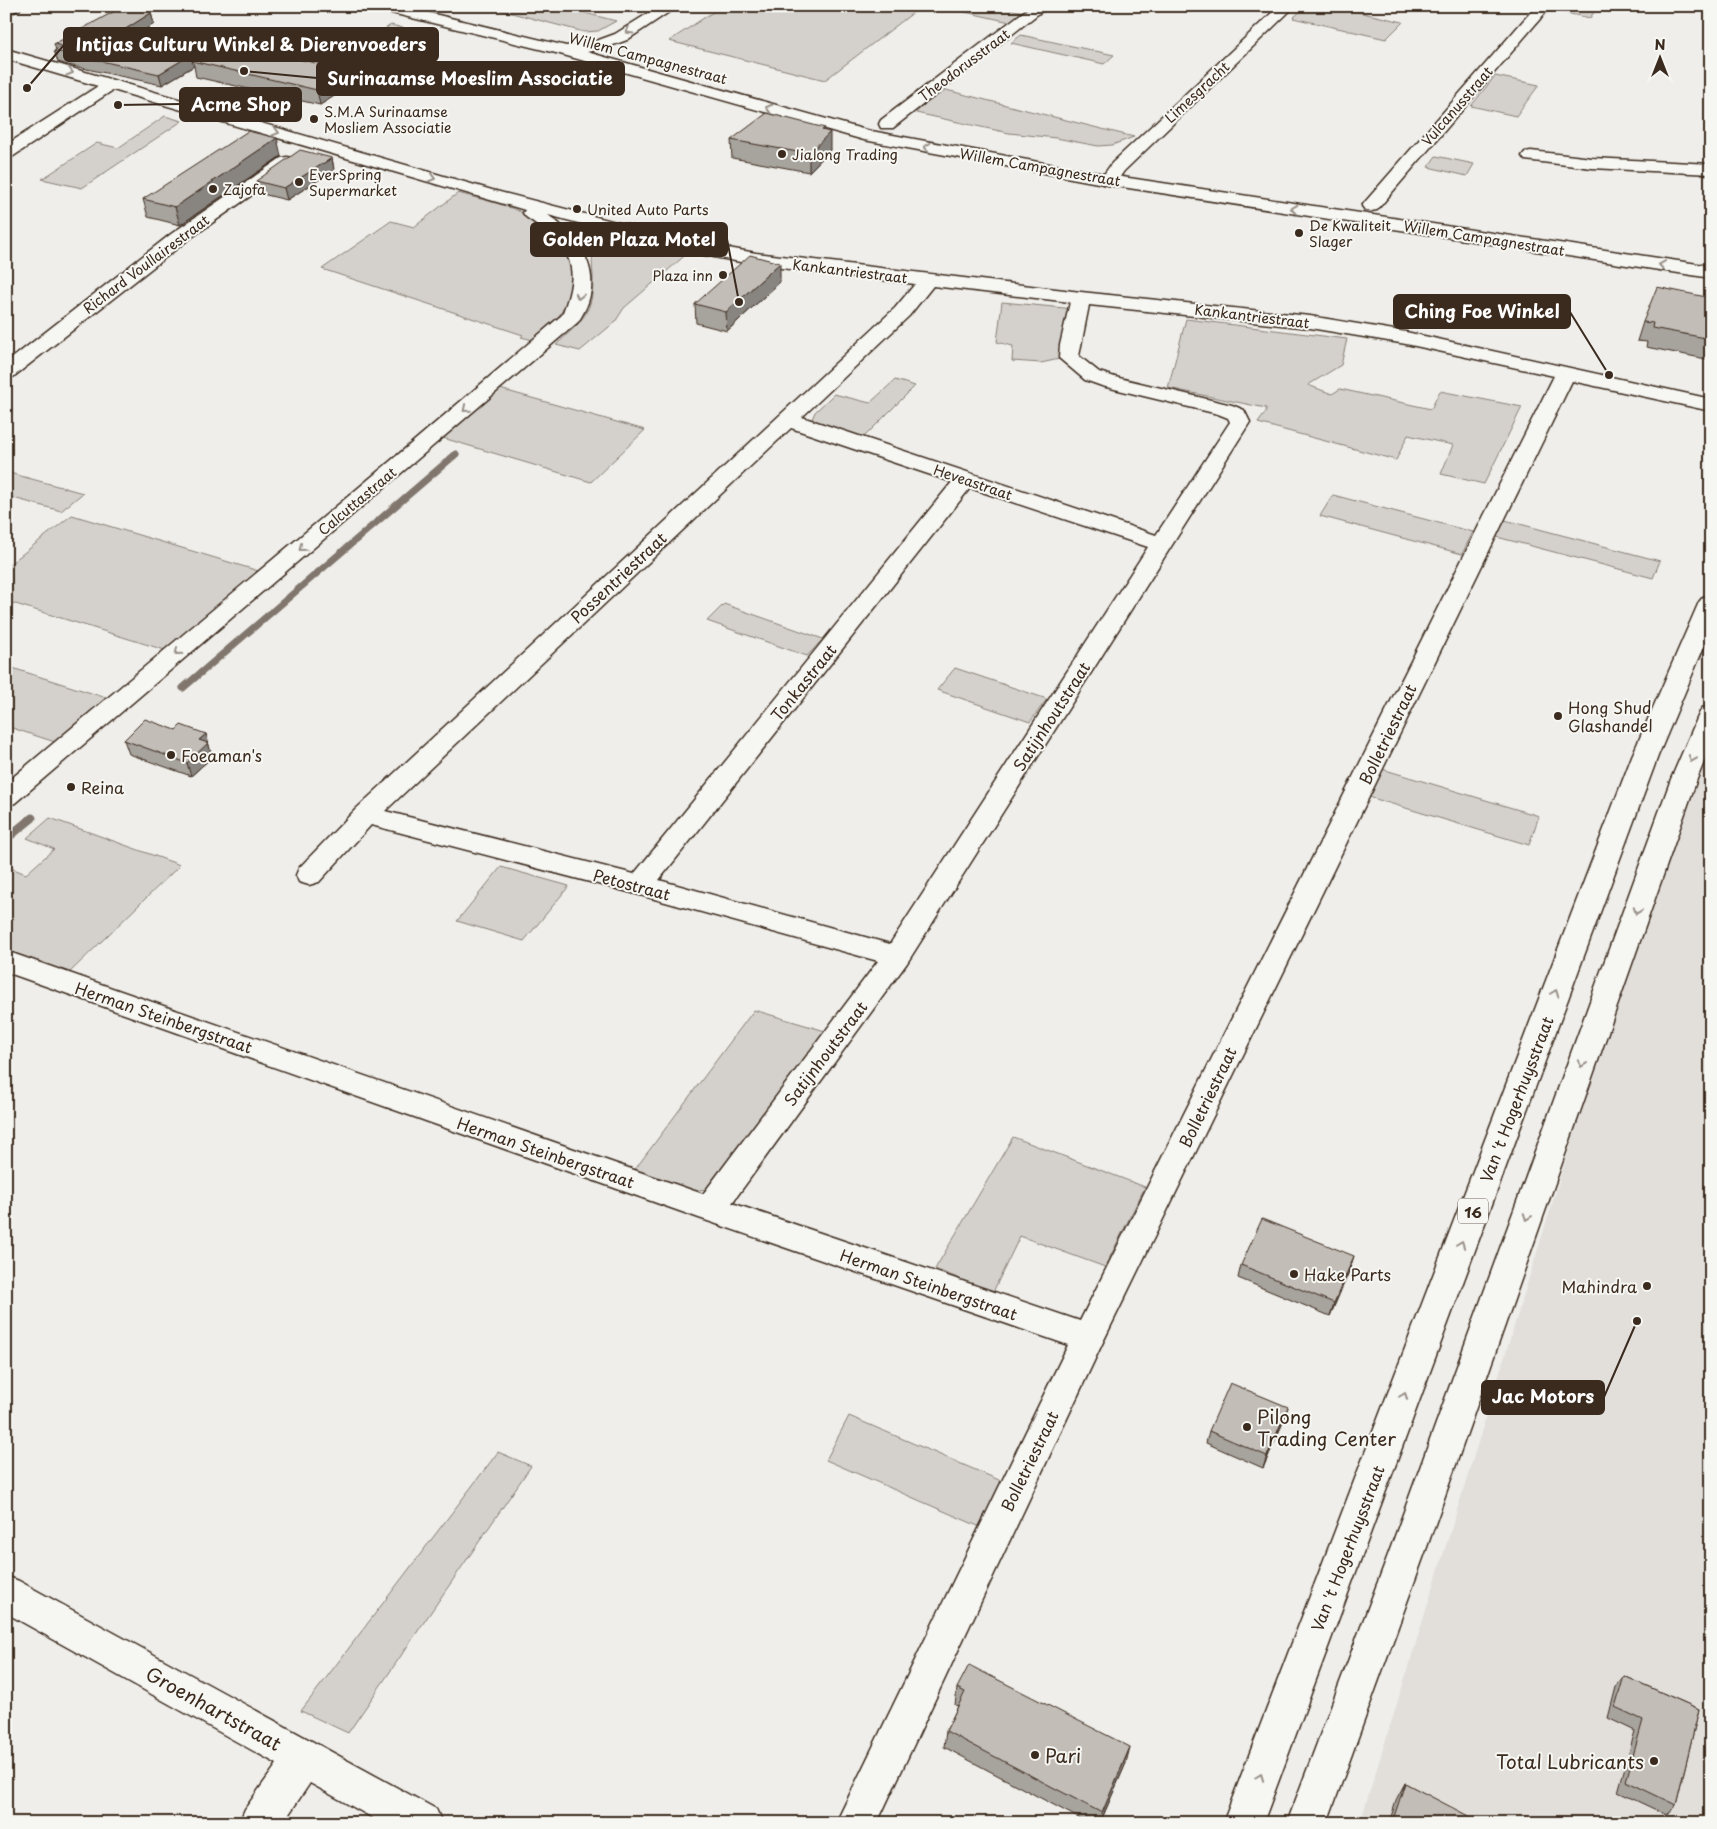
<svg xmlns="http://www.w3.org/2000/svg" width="1717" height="1829" font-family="'Playpen Sans',sans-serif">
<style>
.built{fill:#e2dfdb}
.green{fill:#d4d1cc;stroke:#887e75}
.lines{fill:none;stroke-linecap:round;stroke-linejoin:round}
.stream-far1{stroke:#81766d;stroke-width:7}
.stream{stroke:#81766d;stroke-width:9}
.minor-casing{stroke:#3b2a1e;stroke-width:3}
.major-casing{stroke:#3b2a1e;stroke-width:3}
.minor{fill:#f6f6f2;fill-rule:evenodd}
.major{fill:#f6f6f2;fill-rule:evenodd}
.wall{fill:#a7a39d;stroke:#3b2a1e}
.shaded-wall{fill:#888480;stroke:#3b2a1e}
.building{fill:#c2bdb7;stroke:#3b2a1e}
.oneway{stroke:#989088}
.poi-dot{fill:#3b2a1e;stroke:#f6f6f2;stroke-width:2}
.labels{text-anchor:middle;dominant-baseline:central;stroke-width:4;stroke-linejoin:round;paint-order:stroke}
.far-street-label{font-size:14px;fill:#3b2a1e;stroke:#f6f6f2}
.far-poi-label{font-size:14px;fill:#3b2a1e;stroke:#f6f6f2;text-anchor:start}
.shield{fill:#f6f6f2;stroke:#73675e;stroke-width:1}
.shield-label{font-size:15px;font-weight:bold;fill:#3b2a1e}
.street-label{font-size:16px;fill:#3b2a1e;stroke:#f6f6f2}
.poi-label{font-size:16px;fill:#3b2a1e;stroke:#f6f6f2;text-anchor:start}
.near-poi-label{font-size:19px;fill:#3b2a1e;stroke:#f6f6f2;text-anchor:start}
.near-street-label{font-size:19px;fill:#3b2a1e;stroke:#f6f6f2}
.leader{fill:none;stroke:#3b2a1e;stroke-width:2}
.callout-dot{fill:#3b2a1e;stroke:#f6f6f2;stroke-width:2}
.callout{fill:#3b2a1e;stroke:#3b2a1e;stroke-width:2}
.callout-label{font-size:18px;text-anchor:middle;font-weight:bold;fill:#fff}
</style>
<rect width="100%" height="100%" fill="#efeeea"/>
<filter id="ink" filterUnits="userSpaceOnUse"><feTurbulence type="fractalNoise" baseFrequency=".02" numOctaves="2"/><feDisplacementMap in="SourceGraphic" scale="10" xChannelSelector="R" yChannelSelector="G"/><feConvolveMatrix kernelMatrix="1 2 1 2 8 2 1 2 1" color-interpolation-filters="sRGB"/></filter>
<g filter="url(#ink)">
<path class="built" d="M 1711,740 L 1711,1823 L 1360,1823 L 1609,1020 Z"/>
<path class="green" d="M 485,6 L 558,6 L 616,21 L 598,31 L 584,32 Z
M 722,6 L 922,6 L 825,80 L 669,41 Z
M 938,6 L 996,6 L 1023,12 L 1010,22 Z
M 1306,6 L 1331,6 L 1403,22 L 1386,39 L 1293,18 Z
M 1560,6 L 1598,6 L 1590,18 L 1556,11 Z
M 391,25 L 431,35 L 384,66 L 405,71 L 378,89 L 332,79 L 322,69 Z
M 1021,35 L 1114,55 L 1104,64 L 1011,43 Z
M 1495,76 L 1539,85 L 1516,116 L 1471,106 Z
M 946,90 L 1134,137 L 1112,145 L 1098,146 L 1056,138 L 1009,133 L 916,113 L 921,107 Z
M 165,116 L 182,121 L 82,188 L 42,179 L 97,143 L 118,148 Z
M 1436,156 L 1474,164 L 1467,176 L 1428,167 Z
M 458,193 C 479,199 501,203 521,212 C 531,216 539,224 548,232 C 590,270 573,306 537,341 L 521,337 L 523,335 L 322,269 L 391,221 L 414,227 Z
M 613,235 L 637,238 L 689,252 L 624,308 L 615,322 L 580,351 L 556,345 C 582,320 594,314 593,275 C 592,262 591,252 597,240 Z
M 1002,302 L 1074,309 L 1064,358 L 1041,363 L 1012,361 L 1013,346 L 997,342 Z
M 1186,319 L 1347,339 L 1341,365 L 1308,385 L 1332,394 L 1340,389 L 1431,409 L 1440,391 L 1522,407 L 1484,484 L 1441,474 L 1453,445 L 1408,435 L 1396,460 L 1258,423 L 1266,412 L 1266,408 L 1168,388 Z
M 895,380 L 915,386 L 862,439 L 815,422 L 812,419 L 815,412 L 834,394 L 870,403 Z
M 500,389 L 645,430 L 591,482 L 443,438 Z
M 6,472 L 83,493 L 61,511 L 6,496 Z
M 1333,495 L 1473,532 L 1462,554 L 1320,516 Z
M 72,515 L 262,572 L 168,651 L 6,601 L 6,567 Z
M 1501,519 L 1660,561 L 1653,578 L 1493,536 Z
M 724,604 L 823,639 L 807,656 L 707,621 Z
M 6,666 L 107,698 L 55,742 L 6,726 Z
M 955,668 L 1047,699 L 1030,722 L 937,690 Z
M 1382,769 L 1539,816 L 1529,845 L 1369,797 Z
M 50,818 L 180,865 L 67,975 L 6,952 L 6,866 L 26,874 L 54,849 L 27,838 Z
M 501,867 L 569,886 L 524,941 L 457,921 Z
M 754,1010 L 832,1033 L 715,1188 L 691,1191 L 633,1172 Z
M 1013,1137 L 1145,1187 L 1105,1267 L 1020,1236 L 993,1292 L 935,1269 Z
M 849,1416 L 1006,1483 L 985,1529 L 826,1460 Z
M 498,1452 L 531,1466 L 348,1733 L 301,1711 Z"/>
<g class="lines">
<path class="stream-far1" d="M 183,688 L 456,454"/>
<path class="stream" d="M 6,839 L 32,818"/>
<defs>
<path id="minor" d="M 6,6 L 22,6 L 20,9 L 6,15 Z
M 1031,6 L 1048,6 L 893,128 L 881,128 L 879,124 L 881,120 Z
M 1279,6 L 1295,6 L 1124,171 L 1115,184 L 1109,185 L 1103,184 L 1100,180 L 1112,163 Z
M 1536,6 L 1551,6 L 1377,210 L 1371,211 L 1365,210 L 1362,206 L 1365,202 Z
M 6,49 L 492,190 L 689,241 L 756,253 L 1081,292 L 1310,316 L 1406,332 L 1711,399 L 1711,411 L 1572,381 L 1102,1344 L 877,1823 L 836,1823 L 1068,1345 L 699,1218 L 6,972 L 6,951 L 703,1194 L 878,961 L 640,895 L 371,825 L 319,882 L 309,885 L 299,882 L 296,875 L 299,868 L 356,809 L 895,308 L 915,284 L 756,265 L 688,252 L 548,215 C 585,241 607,280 578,322 L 15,803 L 6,806 L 6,783 L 400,453 L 562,315 C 583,263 569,246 526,217 L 523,213 L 525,210 L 113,90 L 12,157 L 6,158 L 6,145 L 98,86 L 6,59 ZM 933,286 L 1070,302 L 1060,345 L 1059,358 L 1085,380 L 1102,386 L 1218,414 L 1228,418 L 1230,422 L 1156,535 L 802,417 L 909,316 ZM 1089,305 L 1310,328 L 1406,344 L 1554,376 L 1080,1321 L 732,1203 L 907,963 L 1250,422 L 1244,410 L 1232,405 L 1115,377 L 1099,372 L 1079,356 ZM 791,428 L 952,482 L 634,874 L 385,811 ZM 970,488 L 1148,547 L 890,944 L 659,880 Z
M 1531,151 L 1592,158 L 1711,164 L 1711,174 L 1592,168 L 1525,160 L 1522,156 L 1525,152 Z
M 287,157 L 293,158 L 296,162 L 293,166 L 185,242 L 13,377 L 6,379 L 6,363 L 171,234 L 281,158 Z
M 6,1576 L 19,1581 L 436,1809 L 442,1823 L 382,1823 L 310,1783 L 283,1823 L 239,1823 L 245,1809 L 277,1764 L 6,1613 Z"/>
<path id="major" d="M 373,6 L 401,6 L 566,46 L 596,41 L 615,34 L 660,6 L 678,6 L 627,40 L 605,48 L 587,52 L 866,130 L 1109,175 L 1711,266 L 1711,278 L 1109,185 L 864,140 L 560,54 L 375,9 Z
M 1711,595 L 1711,630 L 1658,756 L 1263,1823 L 1223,1823 L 1632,756 L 1699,602 L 1703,597 Z
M 1711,706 L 1711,745 L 1697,779 L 1427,1547 L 1327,1823 L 1287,1823 L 1391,1547 L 1671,779 L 1699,714 L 1702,708 Z"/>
</defs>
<use href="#minor" class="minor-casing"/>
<use href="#major" class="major-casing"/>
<use href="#minor" class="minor"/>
<use href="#major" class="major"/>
</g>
<path class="wall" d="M 151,13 L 154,24 L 140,33 L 206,54 L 260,44 L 289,50 L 290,58 L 350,86 L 320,105 L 196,77 L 194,66 L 162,85 L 68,65 L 58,62 L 54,51 L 56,50 L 54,44 Z
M 825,131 L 830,150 L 809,172 L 732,158 L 731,140 Z
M 281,156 L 180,225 L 148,217 L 143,199 Z
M 332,158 L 334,170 L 287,200 L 258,193 L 256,181 Z
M 780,282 L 727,331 L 696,323 L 695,304 Z
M 1711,298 L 1711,360 L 1646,347 L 1647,342 L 1637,341 L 1643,322 Z
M 176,730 L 206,734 L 212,757 L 191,776 L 129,754 L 124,740 Z
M 1241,1265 L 1350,1269 L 1330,1316 L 1238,1278 Z
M 1284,1420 L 1263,1468 L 1206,1443 L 1209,1431 Z
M 1624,1676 L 1699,1709 L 1676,1805 L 1667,1815 L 1618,1792 L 1635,1731 L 1608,1718 L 1616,1687 Z
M 957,1688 L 1126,1763 L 1100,1823 L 1088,1823 L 944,1747 L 946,1731 L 958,1706 L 955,1705 Z
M 1405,1783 L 1478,1823 L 1389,1823 L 1397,1798 Z"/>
<path class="shaded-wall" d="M 151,13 L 154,24 L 127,41 L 124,30 Z
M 204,47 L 207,58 L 192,61 L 194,66 L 162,85 L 159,74 Z
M 289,50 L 292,66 L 280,55 Z
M 347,70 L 350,86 L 320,105 L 317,90 Z
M 825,128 L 825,137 L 830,132 L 830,150 L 809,172 L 809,154 L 822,130 Z
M 277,138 L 281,156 L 180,225 L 175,207 Z
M 332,158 L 334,170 L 287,200 L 284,188 Z
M 780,263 L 780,282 L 727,331 L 726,312 Z
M 206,734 L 212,757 L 191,776 L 187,763 L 199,740 Z
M 1354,1256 L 1350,1269 L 1330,1316 L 1334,1303 Z
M 1288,1407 L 1284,1420 L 1263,1468 L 1267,1456 Z
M 1130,1747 L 1126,1763 L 1100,1823 L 1099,1823 L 1102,1813 Z"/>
<path class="building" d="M 124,6 L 147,6 L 151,13 L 124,30 L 204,47 L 159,74 L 65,53 L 54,51 L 62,46 L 54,44 Z
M 258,36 L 259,44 L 289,50 L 280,55 L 347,70 L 317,90 L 192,61 L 231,39 L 238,40 Z
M 767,113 L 825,128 L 822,130 L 830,132 L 809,154 L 731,140 Z
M 248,131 L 277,138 L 175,207 L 143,199 Z
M 300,150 L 332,158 L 284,188 L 256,181 Z
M 750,255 L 780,263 L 726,312 L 695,304 Z
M 1657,287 L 1711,298 L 1711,339 L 1652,328 L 1653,323 L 1643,322 Z
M 145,719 L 176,730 L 181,725 L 206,734 L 199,740 L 208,743 L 187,763 L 124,740 Z
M 1262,1219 L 1354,1256 L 1334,1303 L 1241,1265 Z
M 1230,1383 L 1288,1407 L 1267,1456 L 1209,1431 Z
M 969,1665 L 1130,1747 L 1102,1813 L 946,1731 L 965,1692 L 957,1688 Z
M 1624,1676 L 1699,1709 L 1676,1805 L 1626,1781 L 1643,1720 L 1615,1707 Z
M 1405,1783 L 1478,1821 L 1478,1823 L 1392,1823 Z"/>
<defs><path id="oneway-chevron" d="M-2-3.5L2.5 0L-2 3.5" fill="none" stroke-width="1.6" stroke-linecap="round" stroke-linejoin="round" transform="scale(1.25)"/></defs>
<g class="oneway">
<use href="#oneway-chevron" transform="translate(629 31) rotate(149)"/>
<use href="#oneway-chevron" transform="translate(70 72) rotate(16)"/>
<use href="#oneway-chevron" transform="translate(769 108) rotate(-164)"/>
<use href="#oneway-chevron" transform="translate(276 132) rotate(16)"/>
<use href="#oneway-chevron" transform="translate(927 147) rotate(-170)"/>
<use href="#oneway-chevron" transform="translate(432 178) rotate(17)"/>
<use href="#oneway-chevron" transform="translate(1294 209) rotate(-171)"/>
<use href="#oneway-chevron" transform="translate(1662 265) rotate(-172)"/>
<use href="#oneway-chevron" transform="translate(579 296) rotate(104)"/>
<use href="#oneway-chevron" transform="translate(466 409) rotate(140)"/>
<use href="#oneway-chevron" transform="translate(302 548) rotate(140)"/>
<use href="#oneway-chevron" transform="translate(178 652) rotate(140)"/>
<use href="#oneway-chevron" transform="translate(1692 759) rotate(112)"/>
<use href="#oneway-chevron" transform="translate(1637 911) rotate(110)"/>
<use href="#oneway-chevron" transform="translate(1555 993) rotate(-69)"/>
<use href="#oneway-chevron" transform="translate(1582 1064) rotate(110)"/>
<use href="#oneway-chevron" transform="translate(1527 1217) rotate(110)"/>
<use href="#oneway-chevron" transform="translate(1461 1244) rotate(-69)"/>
<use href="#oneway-chevron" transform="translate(1404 1396) rotate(-69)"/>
<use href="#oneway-chevron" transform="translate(1260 1777) rotate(-69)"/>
</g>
</g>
<g class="poi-dot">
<circle cx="314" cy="119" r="5"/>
<circle cx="782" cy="154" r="5"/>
<circle cx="299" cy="182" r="5"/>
<circle cx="213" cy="189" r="5"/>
<circle cx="577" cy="209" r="5"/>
<circle cx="1299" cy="233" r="5"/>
<circle cx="723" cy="275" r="5"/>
<circle cx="1558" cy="716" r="5"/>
<circle cx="171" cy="755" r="5"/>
<circle cx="71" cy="787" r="5"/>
<circle cx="1294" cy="1274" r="5"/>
<circle cx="1647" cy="1286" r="5"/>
<circle cx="1247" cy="1427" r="5"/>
<circle cx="1035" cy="1755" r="5"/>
<circle cx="1654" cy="1761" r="5"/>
</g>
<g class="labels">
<g class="far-street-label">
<text transform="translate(648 58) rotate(15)">Willem Campagnestraat</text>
<text transform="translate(964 65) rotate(-37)">Theodorusstraat</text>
<text transform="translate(1197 92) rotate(-43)">Limesgracht</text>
<text transform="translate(1457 106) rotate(-49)">Vulcanusstraat</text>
<text transform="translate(1040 167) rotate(10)">Willem Campagnestraat</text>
<text transform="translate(1484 238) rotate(9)">Willem Campagnestraat</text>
<text transform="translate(146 264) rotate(-37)">Richard Voullairestraat</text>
<text transform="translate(850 271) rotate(7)">Kankantriestraat</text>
<text transform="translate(1252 316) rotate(7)">Kankantriestraat</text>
<text transform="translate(973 482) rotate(19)">Heveastraat</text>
<text transform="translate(357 501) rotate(-40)">Calcuttastraat</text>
</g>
<g class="far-poi-label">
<text x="324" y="111">S.M.A Surinaamse<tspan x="324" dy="16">Mosliem Associatie</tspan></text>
<text x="792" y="154">Jialong Trading</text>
<text x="309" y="174">EverSpring<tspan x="309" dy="16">Supermarket</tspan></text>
<text x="223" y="189">Zajofa</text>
<text x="587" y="209">United Auto Parts</text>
<text x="1309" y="225">De Kwaliteit<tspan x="1309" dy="16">Slager</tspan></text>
<text x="713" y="275" text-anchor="end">Plaza inn</text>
</g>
<rect class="shield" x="1458" y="1198.5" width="30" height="25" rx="4"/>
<g class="shield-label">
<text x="1473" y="1211">16</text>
</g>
<g class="street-label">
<text transform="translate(618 577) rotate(-43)">Possentriestraat</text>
<text transform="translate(803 682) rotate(-51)">Tonkastraat</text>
<text transform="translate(1051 716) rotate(-57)">Satijnhoutstraat</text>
<text transform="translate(1387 734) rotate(-64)">Bolletriestraat</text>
<text transform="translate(632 884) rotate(15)">Petostraat</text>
<text transform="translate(164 1017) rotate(19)">Herman Steinbergstraat</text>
<text transform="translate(825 1053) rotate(-53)">Satijnhoutstraat</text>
<text transform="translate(1207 1097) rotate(-64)">Bolletriestraat</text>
<text transform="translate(1516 1099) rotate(-69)">Van 't Hogerhuysstraat</text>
<text transform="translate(546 1152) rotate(19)">Herman Steinbergstraat</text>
<text transform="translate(929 1284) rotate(19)">Herman Steinbergstraat</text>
<text transform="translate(1029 1461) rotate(-64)">Bolletriestraat</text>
<text transform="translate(1347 1548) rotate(-69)">Van 't Hogerhuysstraat</text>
</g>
<g class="poi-label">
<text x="1568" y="707">Hong Shud<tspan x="1568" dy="18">Glashandel</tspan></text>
<text x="181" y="755">Foeaman's</text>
<text x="81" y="787">Reina</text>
<text x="1304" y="1274">Hake Parts</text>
<text x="1637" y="1286" text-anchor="end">Mahindra</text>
</g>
<g class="near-poi-label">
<text x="1257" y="1416">Pilong<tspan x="1257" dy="22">Trading Center</tspan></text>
<text x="1045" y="1755">Pari</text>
<text x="1644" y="1761" text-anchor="end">Total Lubricants</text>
</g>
<g class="near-street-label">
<text transform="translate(214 1708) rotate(29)">Groenhartstraat</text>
</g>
</g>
<path class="leader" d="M27 88L64 45M244 71L317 78M118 105L180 104M739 302L727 239M1609 375L1570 312M1637 1321L1604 1397"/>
<g class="callout-dot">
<circle cx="27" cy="88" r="5"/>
<circle cx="244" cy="71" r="5"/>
<circle cx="118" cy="105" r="5"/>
<circle cx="739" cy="302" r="5"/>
<circle cx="1609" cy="375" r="5"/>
<circle cx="1637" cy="1321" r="5"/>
</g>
<g class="callout">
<rect x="64" y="28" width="374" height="33" rx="5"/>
<rect x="317" y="62" width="307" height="33" rx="5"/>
<rect x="180" y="88" width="121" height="33" rx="5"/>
<rect x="531" y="223" width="196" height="33" rx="5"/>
<rect x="1394" y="295" width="176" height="33" rx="5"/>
<rect x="1482" y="1381" width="122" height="33" rx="5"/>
</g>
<g class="callout-label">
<text x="251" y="51">Intijas Culturu Winkel &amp; Dierenvoeders</text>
<text x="470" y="85">Surinaamse Moeslim Associatie</text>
<text x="241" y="111">Acme Shop</text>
<text x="629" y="246">Golden Plaza Motel</text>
<text x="1482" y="318">Ching Foe Winkel</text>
<text x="1543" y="1403">Jac Motors</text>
</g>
<rect width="1717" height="1829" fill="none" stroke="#f6f6f2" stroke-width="25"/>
<rect x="12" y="12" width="1692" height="1804" fill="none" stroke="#3b2a1e" stroke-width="2" filter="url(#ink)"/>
<g transform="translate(1660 58)" stroke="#f6f6f2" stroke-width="4" paint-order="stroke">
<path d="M0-4L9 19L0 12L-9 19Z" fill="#3b2a1e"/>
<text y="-8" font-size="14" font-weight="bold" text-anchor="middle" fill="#3b2a1e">N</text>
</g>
</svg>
